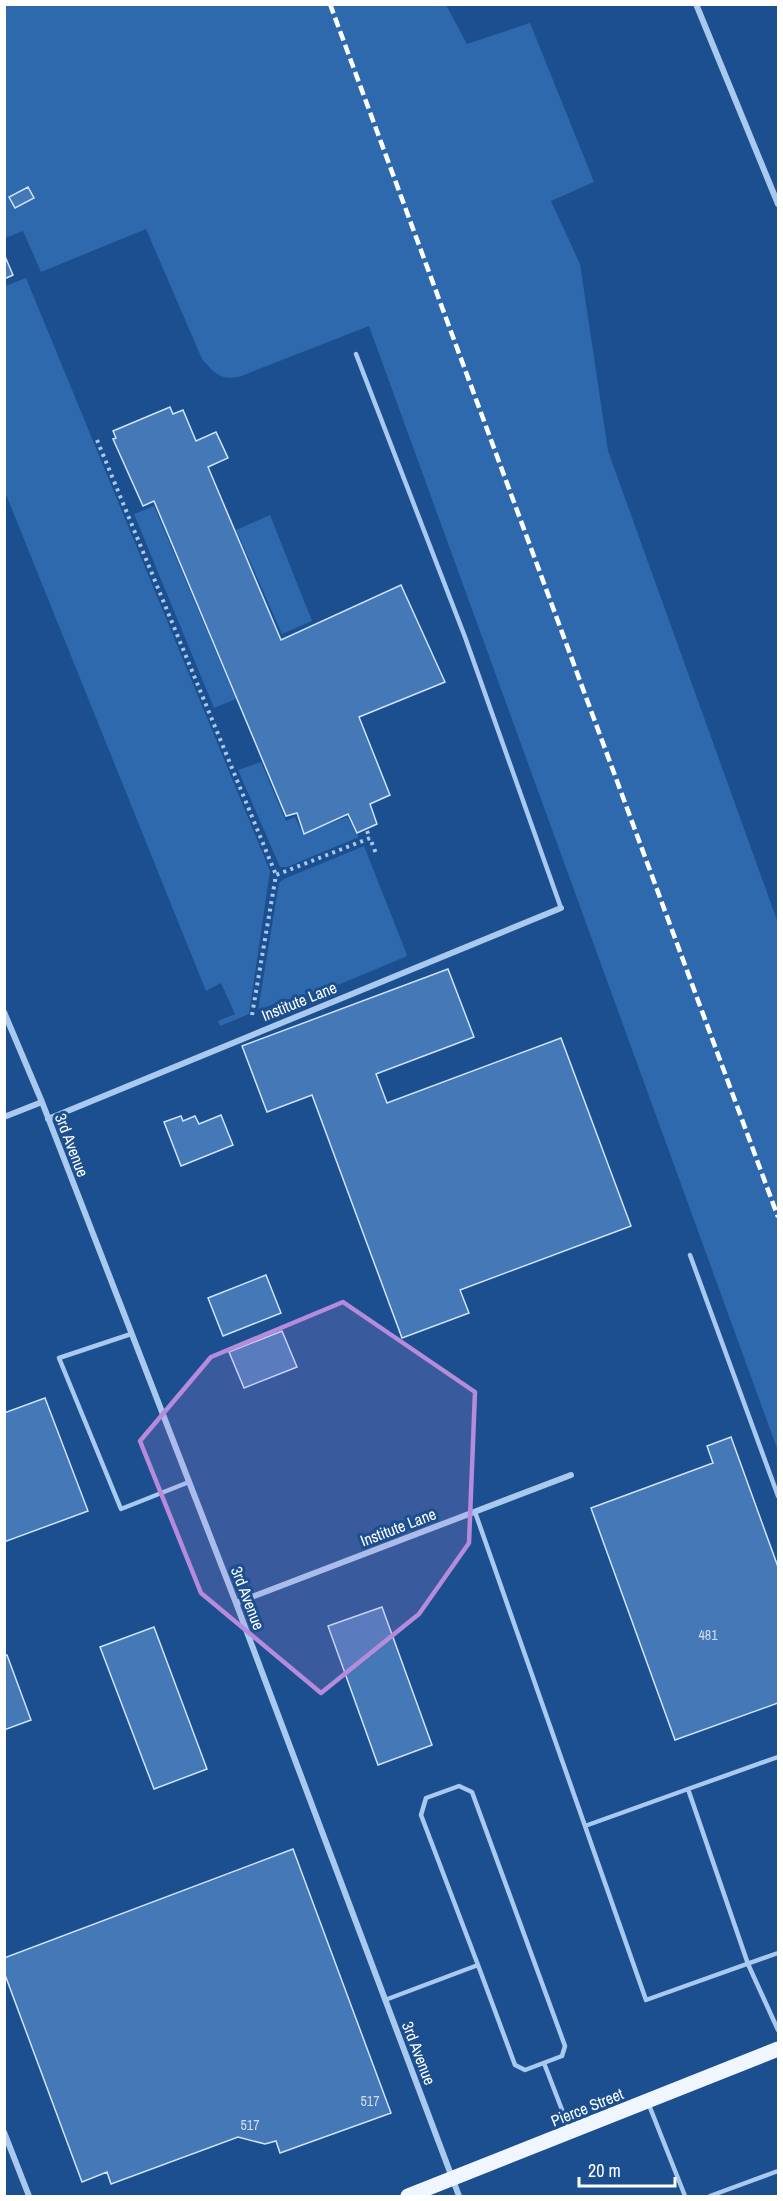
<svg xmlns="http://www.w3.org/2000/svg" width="783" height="2201" font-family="'Archivo Narrow',sans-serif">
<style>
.green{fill:#2e69ad}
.building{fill:#4478b7;stroke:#cfe3fa;stroke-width:1.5}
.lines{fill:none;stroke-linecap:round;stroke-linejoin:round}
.path{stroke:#a9c9ee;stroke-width:4;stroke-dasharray:3 4.5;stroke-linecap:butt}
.service{stroke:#a9c9ee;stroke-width:4.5}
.minor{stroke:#a9c9ee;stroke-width:6}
.primary{stroke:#f0f6ff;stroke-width:15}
.rail{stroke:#fff;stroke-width:4.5;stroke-dasharray:10 4.5;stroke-linecap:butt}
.marked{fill:#b68bdc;fill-opacity:0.2;stroke:#b68bdc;stroke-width:4.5;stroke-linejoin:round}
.labels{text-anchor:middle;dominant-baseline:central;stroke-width:6;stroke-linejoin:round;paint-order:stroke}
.number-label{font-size:14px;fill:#d0dded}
.street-label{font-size:16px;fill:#fff;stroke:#1b4f8f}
</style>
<rect width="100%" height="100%" fill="#1b4f8f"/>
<path class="green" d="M 5,5 L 446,5 L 467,44 L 530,23 L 594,182 L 551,201 L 580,264 L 608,451 L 778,923 L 778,1451 L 369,326 L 239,377 C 220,380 215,374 202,359 L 146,229 L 41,272 L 23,231 L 5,238 Z
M 26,278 L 270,871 L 249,1014 L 220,1026 L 218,1021 L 235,1014 L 221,983 L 206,991 L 5,492 L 5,286 Z
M 154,506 L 236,699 L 214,708 L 134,514 Z
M 270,515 L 312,621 L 282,634 L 236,530 Z
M 261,762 L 286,821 L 295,817 L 303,834 L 347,817 L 359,837 L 287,867 L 280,867 L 238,770 Z
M 364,846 L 407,955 L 405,957 L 285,1007 L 282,1001 L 258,1010 L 279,883 L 284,879 Z"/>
<path class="building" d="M 28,187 L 34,198 L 15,208 L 9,197 Z
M 4,254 L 13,275 L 4,279 Z
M 170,407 L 173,414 L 183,410 L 196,441 L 216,432 L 228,458 L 208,467 L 281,640 L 401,585 L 445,682 L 359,717 L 390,795 L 370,804 L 377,824 L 357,833 L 348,814 L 304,834 L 297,813 L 286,816 L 154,501 L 143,506 L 113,439 L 116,438 L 113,431 Z
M 448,969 L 474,1037 L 376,1074 L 387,1103 L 561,1038 L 631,1226 L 460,1290 L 469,1313 L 402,1338 L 312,1095 L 267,1112 L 242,1046 Z
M 221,1115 L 233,1145 L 181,1166 L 164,1122 L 181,1116 L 183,1121 L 195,1116 L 199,1124 Z
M 266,1275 L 281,1313 L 223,1336 L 208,1298 Z
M 282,1331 L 297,1367 L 244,1388 L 229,1352 Z
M 45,1398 L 88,1511 L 4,1542 L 4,1413 Z
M 731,1437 L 778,1567 L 778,1703 L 675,1740 L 591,1508 L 713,1463 L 707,1446 Z
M 382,1607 L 432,1745 L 378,1765 L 328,1626 Z
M 154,1627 L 207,1769 L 154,1789 L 100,1647 Z
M 7,1655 L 31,1720 L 4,1730 L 4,1656 Z
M 293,1849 L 391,2113 L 280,2153 L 276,2141 L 265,2144 L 238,2137 L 111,2184 L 107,2172 L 82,2182 L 4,1972 L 4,1958 Z"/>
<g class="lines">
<path class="path" d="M 97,440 L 276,875
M 367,831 L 370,838
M 252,1015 L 276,875 L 370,838 L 377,856"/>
<path class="service" d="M 356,354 L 465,637 L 561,908
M 690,1255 L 778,1496
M 131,1334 L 59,1358 L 121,1509 L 189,1482
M 475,1512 L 585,1826 L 688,1789 L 748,1964 L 778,2030
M 688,1789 L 778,1757
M 585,1826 L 646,2000 L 778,1953
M 385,2000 L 478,1965 L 515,2065 L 525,2070 L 562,2056 L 565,2046 L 472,1792 L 459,1786 L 426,1798 L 421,1815 L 478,1965
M 544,2063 L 569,2128
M 649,2105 L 685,2196
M 710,2196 L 778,2171"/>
<path class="minor" d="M 696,4 L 778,204
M 4,1012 L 42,1102 L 236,1603 L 459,2196
M 4,1117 L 42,1102
M 48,1119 L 561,908
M 236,1603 L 571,1475
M 4,2132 L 29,2196"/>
<path class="primary" d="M 408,2196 L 778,2049"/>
<path class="rail" d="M 330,4 L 778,1217"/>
</g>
<path class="marked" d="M 343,1302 L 475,1392 L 469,1543 L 419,1614 L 321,1693 L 201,1593 L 140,1441 L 211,1357 Z"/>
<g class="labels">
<g class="number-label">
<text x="708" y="1635">481</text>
<text x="370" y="2101">517</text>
<text x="250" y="2125">517</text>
</g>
<g class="street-label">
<text transform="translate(299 1001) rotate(-22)">Institute Lane</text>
<text transform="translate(72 1145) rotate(69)">3rd Avenue</text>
<text transform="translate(398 1527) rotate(-21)">Institute Lane</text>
<text transform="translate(248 1598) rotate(69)">3rd Avenue</text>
<text transform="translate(419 2053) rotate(69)">3rd Avenue</text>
<text transform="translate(587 2107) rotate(-22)">Pierce Street</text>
</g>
</g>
<rect width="783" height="2201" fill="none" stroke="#ffffff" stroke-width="12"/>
<path d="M579 2177v9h96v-9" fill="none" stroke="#ffffff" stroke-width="3"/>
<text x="588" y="2177" font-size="18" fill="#ffffff" stroke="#1b4f8f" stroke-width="4.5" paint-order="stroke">20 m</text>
</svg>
